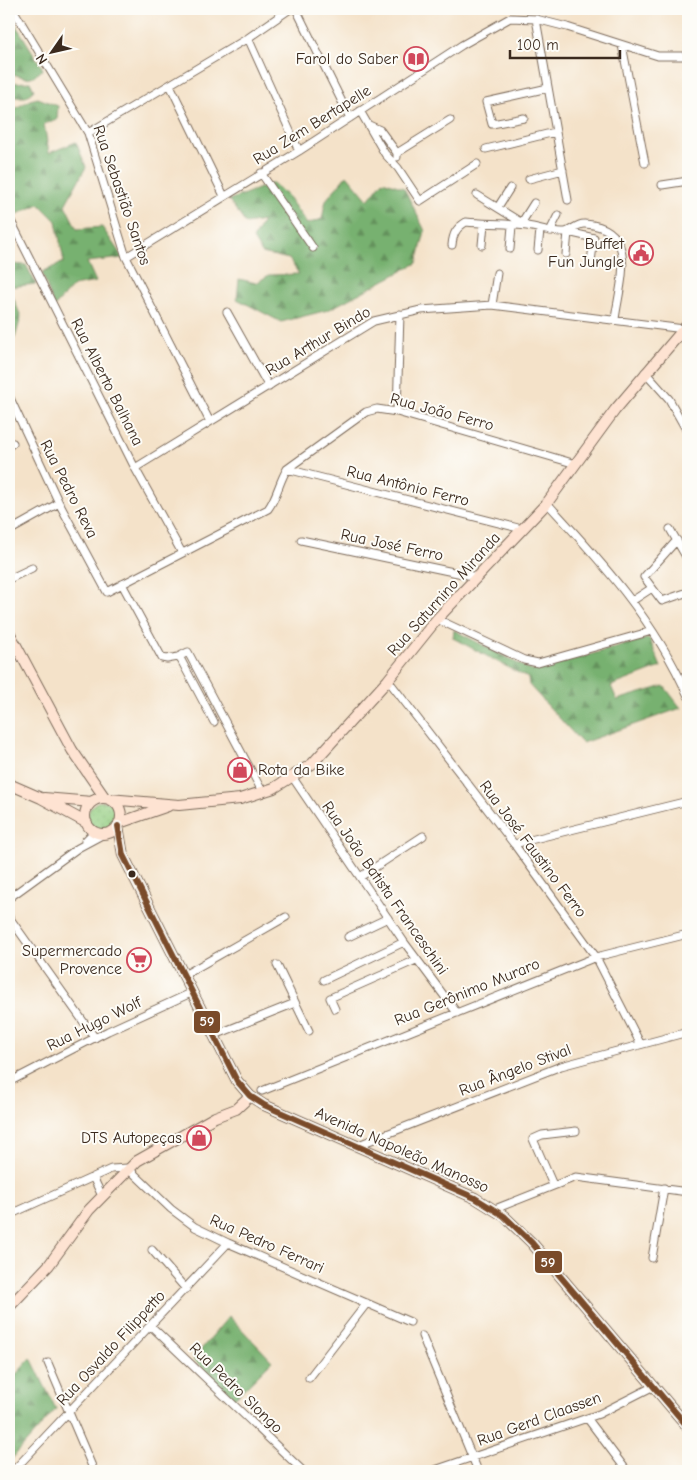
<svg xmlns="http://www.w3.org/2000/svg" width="697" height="1480" font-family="'Comic Neue',sans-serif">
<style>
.grass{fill:url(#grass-dots);stroke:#687c50}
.forest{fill:url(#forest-firs);stroke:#596e47}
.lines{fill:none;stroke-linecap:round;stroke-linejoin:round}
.street-casing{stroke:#7c6a5a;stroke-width:9}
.secondary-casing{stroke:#7c6a5a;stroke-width:12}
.street{stroke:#fff;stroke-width:7}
.secondary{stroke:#fee3d2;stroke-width:10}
.bus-1-casing{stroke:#fdfcf7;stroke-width:10}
.bus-1{stroke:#7a4b2a;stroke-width:6}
.bus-dot{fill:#3b2a1e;stroke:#fdfcf7;stroke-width:2}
.labels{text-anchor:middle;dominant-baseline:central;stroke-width:4;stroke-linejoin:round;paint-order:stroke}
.poi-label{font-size:16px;fill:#3b2a1e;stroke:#fdfcf7;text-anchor:end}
.street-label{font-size:16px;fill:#3b2a1e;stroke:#fdfcf7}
.line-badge{stroke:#fdfcf7;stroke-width:2}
.badge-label{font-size:14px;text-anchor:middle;font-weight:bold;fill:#fff}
</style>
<defs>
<pattern id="grass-dots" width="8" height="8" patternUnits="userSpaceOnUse" patternTransform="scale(1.25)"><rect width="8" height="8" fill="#94ce82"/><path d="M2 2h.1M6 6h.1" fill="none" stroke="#80b170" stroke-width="1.8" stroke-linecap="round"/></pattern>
<pattern id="forest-firs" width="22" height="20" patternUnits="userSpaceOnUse" patternTransform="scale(1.25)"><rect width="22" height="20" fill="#77b170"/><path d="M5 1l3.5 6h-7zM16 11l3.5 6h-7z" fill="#63905b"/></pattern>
</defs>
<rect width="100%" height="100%" fill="#fdfcf7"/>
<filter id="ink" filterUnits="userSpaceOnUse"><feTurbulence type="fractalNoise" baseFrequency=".02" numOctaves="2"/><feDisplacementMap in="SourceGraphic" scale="10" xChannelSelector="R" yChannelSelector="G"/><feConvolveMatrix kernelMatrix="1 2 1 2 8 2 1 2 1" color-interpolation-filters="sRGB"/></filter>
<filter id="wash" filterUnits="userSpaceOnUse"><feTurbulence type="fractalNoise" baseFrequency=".0096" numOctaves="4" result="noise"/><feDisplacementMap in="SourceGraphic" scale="20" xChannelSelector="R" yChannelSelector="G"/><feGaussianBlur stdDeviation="1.12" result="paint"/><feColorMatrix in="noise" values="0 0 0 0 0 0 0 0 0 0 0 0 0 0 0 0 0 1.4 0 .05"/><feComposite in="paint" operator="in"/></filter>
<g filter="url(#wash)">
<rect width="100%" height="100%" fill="#f4e2c9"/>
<path class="grass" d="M88 816a15 15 0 1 1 30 0a15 15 0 1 1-30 0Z"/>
<path class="forest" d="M 9,14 L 43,69 C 30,82 25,77 9,73 Z
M 30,82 L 34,90 L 26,97 L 9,97 L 9,83 Z
M 38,98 L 58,106 L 57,120 L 44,124 L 49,153 L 76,142 L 86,167 L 65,205 L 77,229 L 102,227 L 123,258 L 87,262 L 96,282 L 73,286 L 54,307 L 42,272 L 64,262 L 56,221 L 39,204 L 9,218 L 9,112 L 30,100 Z
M 347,175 L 368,200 L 383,181 L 404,188 L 425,231 L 417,263 L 328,310 L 281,322 L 237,299 L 239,279 L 256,283 L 269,275 L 299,274 L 289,259 L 262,253 L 253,239 L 263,221 L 246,224 L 229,200 L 273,183 L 289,198 L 307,224 L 322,219 L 326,200 Z
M 9,264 L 26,265 L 36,284 L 9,287 L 21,317 L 15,338 L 9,339 Z
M 454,630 L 532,671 L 649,638 L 661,667 L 611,686 L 617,700 L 664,686 L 681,708 L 582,743 L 529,685 L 528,678 L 453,638 Z
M 229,1316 L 272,1361 L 234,1399 L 193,1359 Z
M 31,1358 L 56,1409 L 9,1462 L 9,1382 Z"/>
</g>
<g filter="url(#ink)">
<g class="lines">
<defs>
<path id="street" d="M 13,9 L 88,133 L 126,257 L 210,422
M 296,9 L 350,118
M 536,19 L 568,200
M 248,38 L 299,151
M 622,45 L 645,163
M 170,85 L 224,196
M 360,111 L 385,154 L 398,168 L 420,201 L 477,164
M 524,118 L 492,124 L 486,102 L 548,88
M 369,125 L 380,130 L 397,153 L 397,157
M 88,133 L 248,38 L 290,9
M 486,149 L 555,132
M 397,153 L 450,120
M 261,173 L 313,248
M 529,179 L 563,170
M 662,185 L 688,181
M 477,195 L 527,226
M 498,207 L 510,188
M 11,221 L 135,468 L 182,553
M 522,222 L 534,203
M 550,231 L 558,215
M 452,245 C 453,234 456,228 466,222 C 486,224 507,223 527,226 C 540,228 552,233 565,232 C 572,231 577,223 585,224 C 640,228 620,282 615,319
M 482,245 L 484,224
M 510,249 L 512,226
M 538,250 L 540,230
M 566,254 L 568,232 L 594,238 L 591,262
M 126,257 L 299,151 L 462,45 L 510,18 L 536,19 L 567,27 L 658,56 L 688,56
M 492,305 L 497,273
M 227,312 L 269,387
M 645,372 L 669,399 L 688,433
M 9,396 L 59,503 L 107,592 L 268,509 C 277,497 279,482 287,469 L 366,412 L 377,409 L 397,412 L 576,464
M 397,412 L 400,314
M 9,446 L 13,443
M 135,468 L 374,321 L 421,310 L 492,305 L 684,329
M 287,469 L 522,529
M 547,503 C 601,561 656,622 688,696
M 670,529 L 688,560
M 9,531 L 59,503
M 301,540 L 477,577
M 677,540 L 644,577 L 662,601 L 688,592
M 9,579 L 32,568
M 122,584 L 162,658 L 167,659 L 178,657 L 181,660 L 214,722
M 632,601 L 652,588
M 437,619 L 524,660 L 538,663 L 652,631
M 178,657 L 188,652 L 263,793
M 388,680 L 514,844 L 596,957 L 640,1043
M 293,778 L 404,942 L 457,1013
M 85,841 L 94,832
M 514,844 L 688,801
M 360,877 L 423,836
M 9,898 L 78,848 L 104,834
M 9,917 L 95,1038
M 348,937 L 388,918
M 277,965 L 309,1031
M 184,975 L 286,917
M 324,980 L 404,942
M 335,1009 L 330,998 L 416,960
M 215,1035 L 295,1003
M 9,1082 L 108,1031 L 193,992
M 262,1091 L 596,957 L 688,934
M 356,1146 L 561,1066 L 688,1032
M 93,1177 L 102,1196
M 553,1185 L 533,1139 L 542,1135 L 576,1131
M 495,1209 L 576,1177 L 688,1192
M 9,1215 L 111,1169 L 128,1168 L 171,1209 L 195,1227 L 228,1243 L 410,1322
M 152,1250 L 186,1289
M 652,1258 L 664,1188
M 151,1326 L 303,1471
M 422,1336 L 478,1471
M 48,1363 L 94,1471
M 309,1378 L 367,1303
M 587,1418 L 627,1471
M 13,1471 L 228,1243
M 432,1471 L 599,1414 L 654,1386"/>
<path id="secondary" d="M 9,632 L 72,750 L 105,798
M 9,784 L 41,798 L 87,823
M 44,798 L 92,802
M85 816a18 18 0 1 1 36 0a18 18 0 1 1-36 0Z
M 109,799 L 179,805 L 240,799 L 274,788 L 312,764 L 388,680 L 437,619 L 547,503 L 615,410 L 688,324
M 119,823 L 168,806
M 118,826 L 123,855 L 237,1081 L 250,1096 L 264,1105 L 475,1198 L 504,1216 L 532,1243 L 688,1427
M 9,1307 L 49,1265 L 89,1210 L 137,1161 L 215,1117 L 236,1109 L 250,1096"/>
</defs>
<use href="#street" class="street-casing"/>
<use href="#secondary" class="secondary-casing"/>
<use href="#street" class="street"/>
<use href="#secondary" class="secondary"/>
<defs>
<path id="bus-1" d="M 118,826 L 123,855 L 237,1081 L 250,1096 L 264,1105 L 475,1198 L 504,1216 L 532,1243 L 688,1427"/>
</defs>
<use href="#bus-1" class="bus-1-casing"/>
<use href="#bus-1" class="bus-1"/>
</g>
</g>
<defs>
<symbol id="library-ring" viewBox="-11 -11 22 22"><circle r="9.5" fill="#fdfcf7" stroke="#d1495b" stroke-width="1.5"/><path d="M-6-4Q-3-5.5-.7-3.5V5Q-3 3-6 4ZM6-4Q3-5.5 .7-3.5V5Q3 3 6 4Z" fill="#d1495b"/></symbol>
<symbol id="civic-ring" viewBox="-11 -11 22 22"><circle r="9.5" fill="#fdfcf7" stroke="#d1495b" stroke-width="1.5"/><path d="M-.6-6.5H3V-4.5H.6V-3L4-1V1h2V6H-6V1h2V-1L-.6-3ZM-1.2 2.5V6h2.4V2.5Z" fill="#d1495b"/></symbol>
<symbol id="shop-ring" viewBox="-11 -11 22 22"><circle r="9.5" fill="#fdfcf7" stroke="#d1495b" stroke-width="1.5"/><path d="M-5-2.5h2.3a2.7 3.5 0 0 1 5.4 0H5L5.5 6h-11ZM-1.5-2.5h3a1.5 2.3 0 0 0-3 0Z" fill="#d1495b"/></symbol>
<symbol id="supermarket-ring" viewBox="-11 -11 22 22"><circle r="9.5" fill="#fdfcf7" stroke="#d1495b" stroke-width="1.5"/><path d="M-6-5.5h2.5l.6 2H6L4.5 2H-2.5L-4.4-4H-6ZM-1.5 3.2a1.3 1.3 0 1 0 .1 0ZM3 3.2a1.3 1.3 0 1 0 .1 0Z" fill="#d1495b"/></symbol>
</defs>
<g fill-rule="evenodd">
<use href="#library-ring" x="402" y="45" width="28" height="28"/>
<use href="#civic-ring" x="627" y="239" width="28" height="28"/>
<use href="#shop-ring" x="226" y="756" width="28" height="28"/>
<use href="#supermarket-ring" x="125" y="946" width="28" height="28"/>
<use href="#shop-ring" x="185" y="1124" width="28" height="28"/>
</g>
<circle class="bus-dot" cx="132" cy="874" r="4.5"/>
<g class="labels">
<g class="poi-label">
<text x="398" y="59">Farol do Saber</text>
<text x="624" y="244">Buffet<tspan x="624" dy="18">Fun Jungle</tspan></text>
<text x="258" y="770" text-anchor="start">Rota da Bike</text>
<text x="122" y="951">Supermercado<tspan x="122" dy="18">Provence</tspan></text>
<text x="182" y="1138">DTS Autopeças</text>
</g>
<g class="street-label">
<text transform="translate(312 125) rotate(-32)">Rua Zem Bertapelle</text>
<text transform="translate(122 195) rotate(71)">Rua Sebastião Santos</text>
<text transform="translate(318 341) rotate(-31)">Rua Arthur Bindo</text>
<text transform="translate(107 382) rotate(63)">Rua Alberto Balhana</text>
<text transform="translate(442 412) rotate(15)">Rua João Ferro</text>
<text transform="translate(408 486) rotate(14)">Rua Antônio Ferro</text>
<text transform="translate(69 489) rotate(63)">Rua Pedro Reva</text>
<text transform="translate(392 545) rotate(12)">Rua José Ferro</text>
<text transform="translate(444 594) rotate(-48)">Rua Saturnino Miranda</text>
<text transform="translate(533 849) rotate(53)">Rua José Faustino Ferro</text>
<text transform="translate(385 888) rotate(55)">Rua João Batista Franceschini</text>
<text transform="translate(467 992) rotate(-22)">Rua Gerônimo Muraro</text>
<text transform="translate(94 1024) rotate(-26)">Rua Hugo Wolf</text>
<text transform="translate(515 1070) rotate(-21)">Rua Ângelo Stival</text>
<text transform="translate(402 1150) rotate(24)">Avenida Napoleão Manosso</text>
<text transform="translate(267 1244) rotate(24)">Rua Pedro Ferrari</text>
<text transform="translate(111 1348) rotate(-47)">Rua Osvaldo Filippetto</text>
<text transform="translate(236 1388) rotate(44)">Rua Pedro Slongo</text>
<text transform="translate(539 1419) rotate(-20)">Rua Gerd Claassen</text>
</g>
</g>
<g class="line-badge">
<rect x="193" y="1010" width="28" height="24" rx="5" fill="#7a4b2a"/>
<rect x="534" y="1250" width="29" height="24" rx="5" fill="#7a4b2a"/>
</g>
<g class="badge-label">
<text x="207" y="1026">59</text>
<text x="548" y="1267">59</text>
</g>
<rect width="697" height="1480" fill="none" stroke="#fdfcf7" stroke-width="30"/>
<g transform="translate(52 52) rotate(236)" stroke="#fdfcf7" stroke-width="4" paint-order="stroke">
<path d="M0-4L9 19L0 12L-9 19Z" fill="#3b2a1e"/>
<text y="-8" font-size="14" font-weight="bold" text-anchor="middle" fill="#3b2a1e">N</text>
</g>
<path d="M510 50v8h110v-8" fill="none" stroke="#3b2a1e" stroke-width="2.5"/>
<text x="517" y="50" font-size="15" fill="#3b2a1e" stroke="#fdfcf7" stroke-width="4" paint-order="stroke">100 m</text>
</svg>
